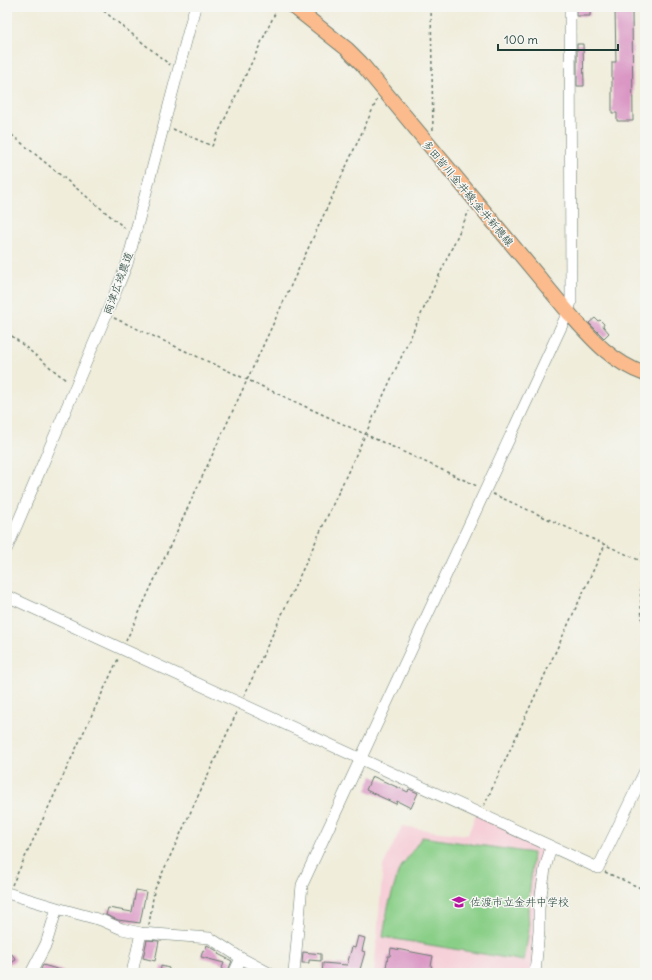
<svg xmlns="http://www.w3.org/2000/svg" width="652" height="980" font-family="Delius,'Klee One',sans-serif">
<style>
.built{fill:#f6cfd8}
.green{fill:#8acf88;stroke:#54865e}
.building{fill:#da96c4}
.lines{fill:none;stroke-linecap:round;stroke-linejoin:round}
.minor-casing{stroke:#687b6e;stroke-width:12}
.major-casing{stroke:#687b6e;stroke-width:16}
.path{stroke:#687b6e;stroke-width:1.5;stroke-dasharray:3 3;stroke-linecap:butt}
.minor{stroke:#fff;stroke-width:11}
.major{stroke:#fbbb8c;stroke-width:14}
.labels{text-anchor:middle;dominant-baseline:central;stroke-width:3;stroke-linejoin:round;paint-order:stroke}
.street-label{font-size:11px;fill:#1f3d34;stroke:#f6f6f2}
.poi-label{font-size:11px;fill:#1f3d34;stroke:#f6f6f2;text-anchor:start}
</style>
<rect width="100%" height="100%" fill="#f6f6f2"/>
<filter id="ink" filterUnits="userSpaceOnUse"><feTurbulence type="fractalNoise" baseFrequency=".025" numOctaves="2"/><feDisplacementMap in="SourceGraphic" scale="8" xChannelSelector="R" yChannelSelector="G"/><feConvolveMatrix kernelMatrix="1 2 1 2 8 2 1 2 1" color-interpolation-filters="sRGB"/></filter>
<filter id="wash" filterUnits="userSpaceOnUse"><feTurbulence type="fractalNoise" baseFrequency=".012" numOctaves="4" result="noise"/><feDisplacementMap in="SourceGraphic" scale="16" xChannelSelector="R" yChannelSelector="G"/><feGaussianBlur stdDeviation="0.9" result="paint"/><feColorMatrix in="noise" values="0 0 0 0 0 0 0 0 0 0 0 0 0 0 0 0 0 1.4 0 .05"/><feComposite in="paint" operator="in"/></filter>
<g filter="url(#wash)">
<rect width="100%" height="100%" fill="#f0eddb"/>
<path class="built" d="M 476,814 L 545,845 L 533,973 L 374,973 L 383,866 L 402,826 L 439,832 L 468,835 Z"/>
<path class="green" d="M 422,837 L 533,853 L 528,910 L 529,930 L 524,961 L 383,937 L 388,907 L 399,870 Z"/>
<g id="blocks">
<path class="building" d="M 577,7 L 590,7 L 590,16 L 577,16 Z
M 615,9 L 632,9 L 633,121 L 617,121 L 617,113 L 612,113 L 612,62 L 616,62 Z
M 577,44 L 583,44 L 584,86 L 577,86 Z
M 595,318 L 598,321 L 600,320 L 604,324 L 603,326 L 609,333 L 604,338 L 589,323 Z
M 372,776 L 408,792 L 409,789 L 418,793 L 411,808 L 397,801 L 396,804 L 366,790 Z
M 136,890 L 146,892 L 140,923 L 118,920 L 106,915 L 108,908 L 132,912 Z
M 358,936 L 365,938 L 362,951 L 365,952 L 359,973 L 348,971 L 347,973 L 322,973 L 323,963 L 347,965 L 352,947 L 355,948 Z
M 147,940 L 159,941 L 155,961 L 143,958 Z
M 207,945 L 219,952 L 218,954 L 232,961 L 227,973 L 220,973 L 224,963 L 201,957 L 203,950 L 205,951 Z
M 391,948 L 433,956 L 431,966 L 432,967 L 431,973 L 385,973 L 388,956 L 390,956 Z
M 303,952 L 321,954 L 321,961 L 309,960 L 309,963 L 302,963 Z
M 12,954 L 16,960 L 7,965 L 7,956 Z
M 43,965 L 64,971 L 64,973 L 39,973 Z
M 161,966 L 169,968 L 168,973 L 160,973 Z"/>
</g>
</g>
<g filter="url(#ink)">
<use href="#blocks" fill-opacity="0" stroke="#687b6e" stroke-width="1"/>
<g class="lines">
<defs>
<path id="minor" d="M 7,548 L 106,315 L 127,264 L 195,7
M 7,596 L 598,868 L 645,771
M 7,893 L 57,908 L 46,944 L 31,973
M 57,908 L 101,920 L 122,929 L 141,933 L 210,938 L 241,958 L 269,973
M 132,973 L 141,933
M 234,973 L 241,958
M 294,973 L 302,885 L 568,312 L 571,302 L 570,7
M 535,973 L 539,931 L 539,908 L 545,869 L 551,847"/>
<path id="major" d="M 294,7 L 347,49 L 361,63 L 568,312 C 591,338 611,362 645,374"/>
</defs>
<use href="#minor" class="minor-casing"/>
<use href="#major" class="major-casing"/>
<path class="path" d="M 99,7 L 170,65
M 431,7 L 433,133
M 173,129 L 212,146 L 278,7
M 7,131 L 126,229
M 114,318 L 477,486
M 7,332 L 67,381
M 493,494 L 641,561
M 645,534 C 639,571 639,604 645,641
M 126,641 L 377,100
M 244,696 L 469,211
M 484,806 L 605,545
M 605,872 L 645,890
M 12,885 L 119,657
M 149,925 L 154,891 L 237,712"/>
<use href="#minor" class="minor"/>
<use href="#major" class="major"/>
</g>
</g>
<defs>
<symbol id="school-bare" viewBox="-9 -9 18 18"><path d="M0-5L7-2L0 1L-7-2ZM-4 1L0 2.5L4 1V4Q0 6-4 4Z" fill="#b5179e" stroke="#f6f6f2" stroke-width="2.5" paint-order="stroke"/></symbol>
</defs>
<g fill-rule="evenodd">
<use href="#school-bare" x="449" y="892" width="20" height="20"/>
</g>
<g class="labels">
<g class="street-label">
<text transform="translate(468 193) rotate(50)">多田皆川金井線;金井新穂線</text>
<text transform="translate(118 283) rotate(-70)">両津広域農道</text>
</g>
<g class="poi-label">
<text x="470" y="902">佐渡市立金井中学校</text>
</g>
</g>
<rect width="652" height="980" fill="none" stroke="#f6f6f2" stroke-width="24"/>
<path d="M498 44v6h120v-6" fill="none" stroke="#1f3d34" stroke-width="2"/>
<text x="504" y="44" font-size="12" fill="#1f3d34" stroke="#f6f6f2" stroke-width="3" paint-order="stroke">100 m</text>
</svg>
